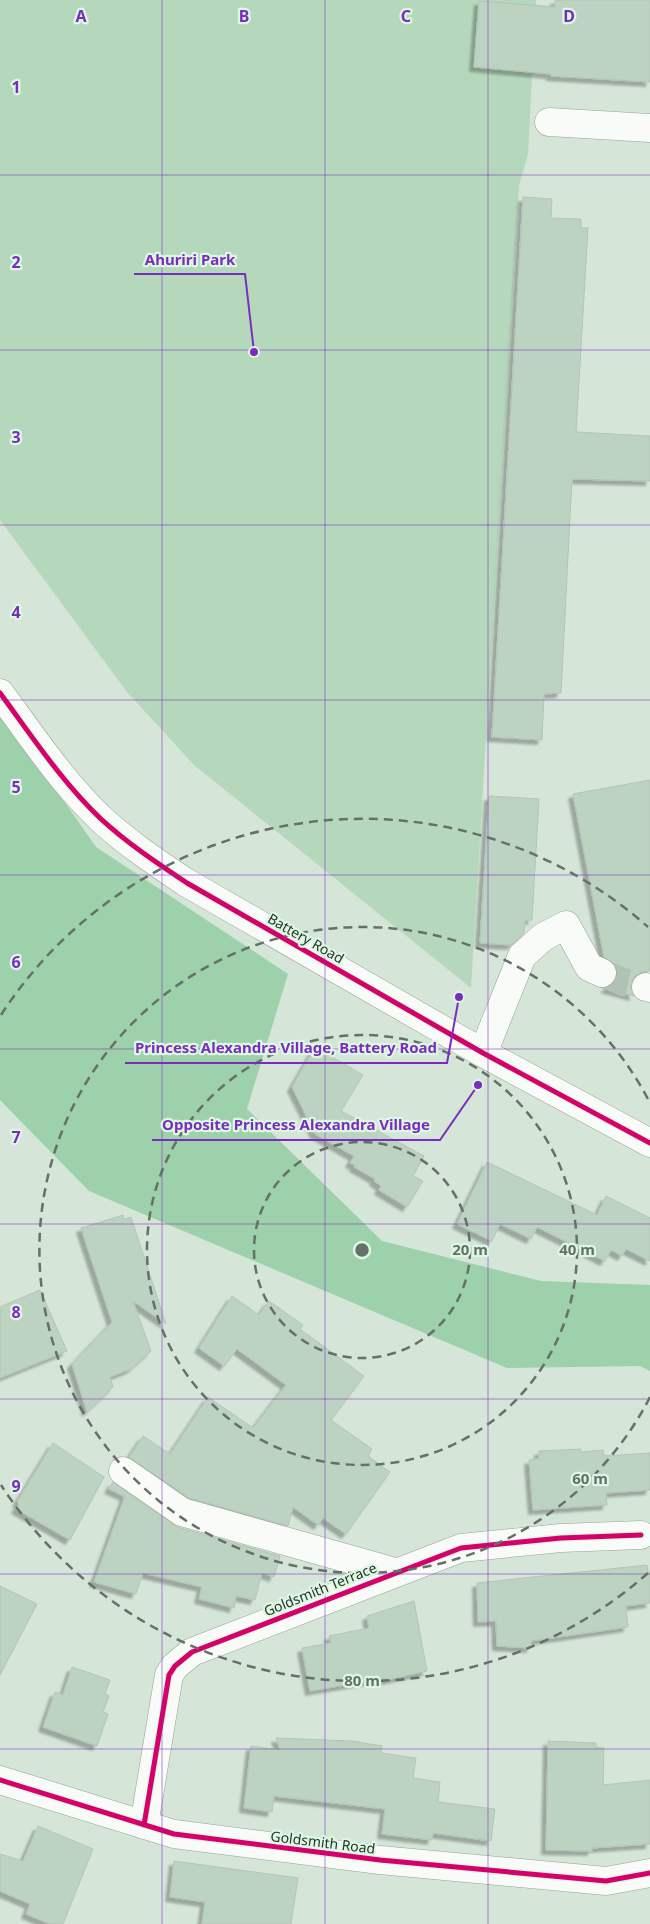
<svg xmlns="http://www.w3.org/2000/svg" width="650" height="1924" font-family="'Noto Sans',sans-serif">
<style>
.green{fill:#b5d8bd}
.forest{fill:#9cd1ab}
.building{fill:#bcd3c1;stroke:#b6c3b9;filter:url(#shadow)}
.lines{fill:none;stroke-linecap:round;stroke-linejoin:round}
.minor-tunnel{stroke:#b2c1b5;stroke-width:28;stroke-dasharray:28 14;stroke-linecap:butt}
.minor-casing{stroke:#96a198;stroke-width:29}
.minor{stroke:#f9fbf9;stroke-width:28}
.cycleway-casing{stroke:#dcf8e2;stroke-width:8}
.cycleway{stroke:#d6006c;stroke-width:5}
.grid{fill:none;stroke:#7b2cbf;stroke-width:1;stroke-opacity:0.55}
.ring{fill:none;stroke:#657168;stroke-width:2.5;stroke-dasharray:9 6}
.labels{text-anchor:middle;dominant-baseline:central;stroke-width:4.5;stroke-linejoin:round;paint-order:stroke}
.street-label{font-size:14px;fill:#28332b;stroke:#dcf8e2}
.grid-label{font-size:16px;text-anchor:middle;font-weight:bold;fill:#7b2cbf;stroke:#dcf8e2;stroke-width:4.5;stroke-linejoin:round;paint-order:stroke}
.centre{fill:#657168;stroke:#dcf8e2;stroke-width:2.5}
.ring-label{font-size:15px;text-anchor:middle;font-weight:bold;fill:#657168;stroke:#dcf8e2;stroke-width:4.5;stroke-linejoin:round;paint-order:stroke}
.leader{fill:none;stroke:#7b2cbf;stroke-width:2}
.callout-dot{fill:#7b2cbf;stroke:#dcf8e2;stroke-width:2}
.callout-label{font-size:15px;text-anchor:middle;font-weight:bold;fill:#7b2cbf;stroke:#dcf8e2;stroke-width:4.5;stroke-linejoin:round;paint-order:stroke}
</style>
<defs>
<filter id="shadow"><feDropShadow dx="-4.5" dy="4.5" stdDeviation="1" flood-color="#0004"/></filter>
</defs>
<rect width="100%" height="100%" fill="#d5e5d8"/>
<path class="green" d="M 0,0 L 536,0 L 528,154 L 519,185 L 471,988 L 194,765 L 127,692 L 0,520 Z"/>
<path class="forest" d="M 0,710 L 96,847 L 288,974 L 247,1109 L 382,1241 L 541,1281 L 650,1285 L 650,1371 L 640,1366 L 507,1368 L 89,1191 L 0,1100 Z"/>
<path class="building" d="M 555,0 L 650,0 L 650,82 L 551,76 L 551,74 L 474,67 L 479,1 L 555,7 Z
M 523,197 L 552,199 L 551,218 L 581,219 L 581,228 L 588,228 L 576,432 L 650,436 L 650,481 L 572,479 L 561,693 L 544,694 L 542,740 L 492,737 Z
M 650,780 L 650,971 L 641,972 L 634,977 L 631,984 L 634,996 L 605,988 L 616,980 L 617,971 L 614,964 L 604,957 L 573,794 Z
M 489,796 L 539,799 L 532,920 L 525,920 L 524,933 L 511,945 L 480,943 Z
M 315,1047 L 363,1075 L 341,1111 L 424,1156 L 413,1176 L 423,1181 L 407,1207 L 379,1190 L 381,1186 L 374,1181 L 375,1179 L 354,1167 L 355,1165 L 350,1163 L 354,1156 L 315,1134 L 292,1087 Z
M 487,1162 L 597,1215 L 606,1196 L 650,1218 L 650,1261 L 626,1249 L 622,1256 L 611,1250 L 605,1261 L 537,1227 L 531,1239 L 500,1224 L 492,1241 L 457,1224 Z
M 123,1215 L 124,1219 L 131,1217 L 166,1324 L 133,1301 L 151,1351 L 131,1369 L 110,1377 L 113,1387 L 87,1412 L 72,1364 L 112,1322 L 81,1228 Z
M 40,1290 L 67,1351 L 0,1378 L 0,1307 Z
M 232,1296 L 259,1315 L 269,1301 L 303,1325 L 300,1329 L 364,1376 L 331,1420 L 372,1449 L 368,1456 L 390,1472 L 346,1534 L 323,1518 L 318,1525 L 293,1507 L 288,1526 L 189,1498 L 129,1457 L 143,1436 L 170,1454 L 208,1397 L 253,1428 L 286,1385 L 237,1349 L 224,1366 L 199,1348 Z
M 53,1443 L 104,1477 L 70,1540 L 16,1509 L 19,1504 L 17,1502 Z
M 581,1449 L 581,1452 L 603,1450 L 604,1456 L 650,1453 L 650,1490 L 606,1493 L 607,1505 L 533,1510 L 529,1460 L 539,1459 L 539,1451 Z
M 113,1482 L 177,1527 L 280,1556 L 274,1577 L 262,1573 L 255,1600 L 236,1596 L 234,1608 L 199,1599 L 202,1587 L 143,1573 L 136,1594 L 94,1582 L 125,1496 L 109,1489 Z
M 647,1565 L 648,1572 L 650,1572 L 650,1603 L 626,1606 L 628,1627 L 531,1641 L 531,1648 L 497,1646 L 496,1621 L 478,1622 L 477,1583 Z
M 0,1586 L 37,1604 L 0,1675 Z
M 414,1601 L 427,1671 L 386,1680 L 386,1678 L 310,1691 L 302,1648 L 331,1643 L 329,1636 L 369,1628 L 367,1616 Z
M 72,1667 L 110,1680 L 105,1694 L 109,1696 L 103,1712 L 108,1714 L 97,1746 L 43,1727 L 55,1692 L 63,1695 Z
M 276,1738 L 352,1741 L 382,1746 L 381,1753 L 416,1758 L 413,1778 L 440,1782 L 438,1802 L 495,1809 L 491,1841 L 433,1833 L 432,1840 L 382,1834 L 385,1809 L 274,1796 L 272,1812 L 244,1808 L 251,1746 L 280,1750 Z
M 548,1741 L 596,1743 L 596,1747 L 604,1748 L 603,1785 L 650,1780 L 650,1844 L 592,1848 L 592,1851 L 546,1850 Z
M 38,1826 L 93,1849 L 63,1924 L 50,1924 L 26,1914 L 30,1904 L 0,1891 L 0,1854 L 23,1861 Z
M 174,1861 L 298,1878 L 291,1924 L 202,1924 L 205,1902 L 170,1897 Z"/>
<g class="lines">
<path class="minor-tunnel" d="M 602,973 L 623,982 L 646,987"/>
<defs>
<path id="minor" d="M 549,122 L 650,128
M 0,693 C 31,735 62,782 101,819 C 127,843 157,863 187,883 L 483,1053 L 650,1143
M 646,987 L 650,988
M 483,1053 L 522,956 L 543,937 L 566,925 L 589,967 L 602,973
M 123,1471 L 182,1512 L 395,1572
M 0,1780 L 174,1834 L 380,1860 L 606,1881 L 650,1873
M 144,1825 L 169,1675 L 175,1666 L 192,1652 L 461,1548 L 561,1538 L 641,1535"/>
</defs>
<use href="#minor" class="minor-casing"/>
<use href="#minor" class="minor"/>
<defs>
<path id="cycleway" d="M 0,693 C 31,735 62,782 101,819 C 127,843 157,863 187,883 L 483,1053 L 650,1143
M 0,1780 L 174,1834 L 380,1860 L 606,1881 L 650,1873
M 144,1825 L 169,1675 L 175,1666 L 192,1652 L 461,1548 L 561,1538 L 641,1535"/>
</defs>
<use href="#cycleway" class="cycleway-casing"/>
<use href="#cycleway" class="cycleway"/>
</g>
<path class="grid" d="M 162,0 L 162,1924M 325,0 L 325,1924M 488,0 L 488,1924M 0,175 L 650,175M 0,350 L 650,350M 0,525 L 650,525M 0,700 L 650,700M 0,875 L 650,875M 0,1049 L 650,1049M 0,1224 L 650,1224M 0,1399 L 650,1399M 0,1574 L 650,1574M 0,1749 L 650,1749"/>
<g class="ring">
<circle cx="362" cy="1250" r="108"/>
<circle cx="362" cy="1250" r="215"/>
<path d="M650 1397A323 323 0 1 1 650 1103"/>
<path d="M648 1573A431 431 0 0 1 1 1485M1 1015A431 431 0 0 1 648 927"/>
</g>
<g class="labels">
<g class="street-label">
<text transform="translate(306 938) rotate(30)">Battery Road</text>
<text transform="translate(320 1589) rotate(-22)">Goldsmith Terrace</text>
<text transform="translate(323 1842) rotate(7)">Goldsmith Road</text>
</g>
</g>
<g class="grid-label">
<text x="81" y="22">A</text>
<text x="244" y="22">B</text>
<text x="406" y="22">C</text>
<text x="569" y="22">D</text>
<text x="16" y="93">1</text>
<text x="16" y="268">2</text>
<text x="16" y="443">3</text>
<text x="16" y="618">4</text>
<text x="16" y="793">5</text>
<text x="16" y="968">6</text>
<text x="16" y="1143">7</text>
<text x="16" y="1318">8</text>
<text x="16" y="1492">9</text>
</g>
<circle cx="362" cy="1250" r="8" class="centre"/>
<g class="ring-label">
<text x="470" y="1255">20 m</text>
<text x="577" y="1255">40 m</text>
<text x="590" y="1484">60 m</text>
<text x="362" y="1686">80 m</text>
</g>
<path class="leader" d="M254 352L245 274H134M459 997L447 1063H125M478 1085L440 1140H152"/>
<g class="callout-dot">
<circle cx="254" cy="352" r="5"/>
<circle cx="459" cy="997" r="5"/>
<circle cx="478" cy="1085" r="5"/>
</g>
<g class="callout-label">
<text x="190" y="265">Ahuriri Park</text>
<text x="286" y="1053">Princess Alexandra Village, Battery Road</text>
<text x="296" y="1130">Opposite Princess Alexandra Village</text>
</g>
</svg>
